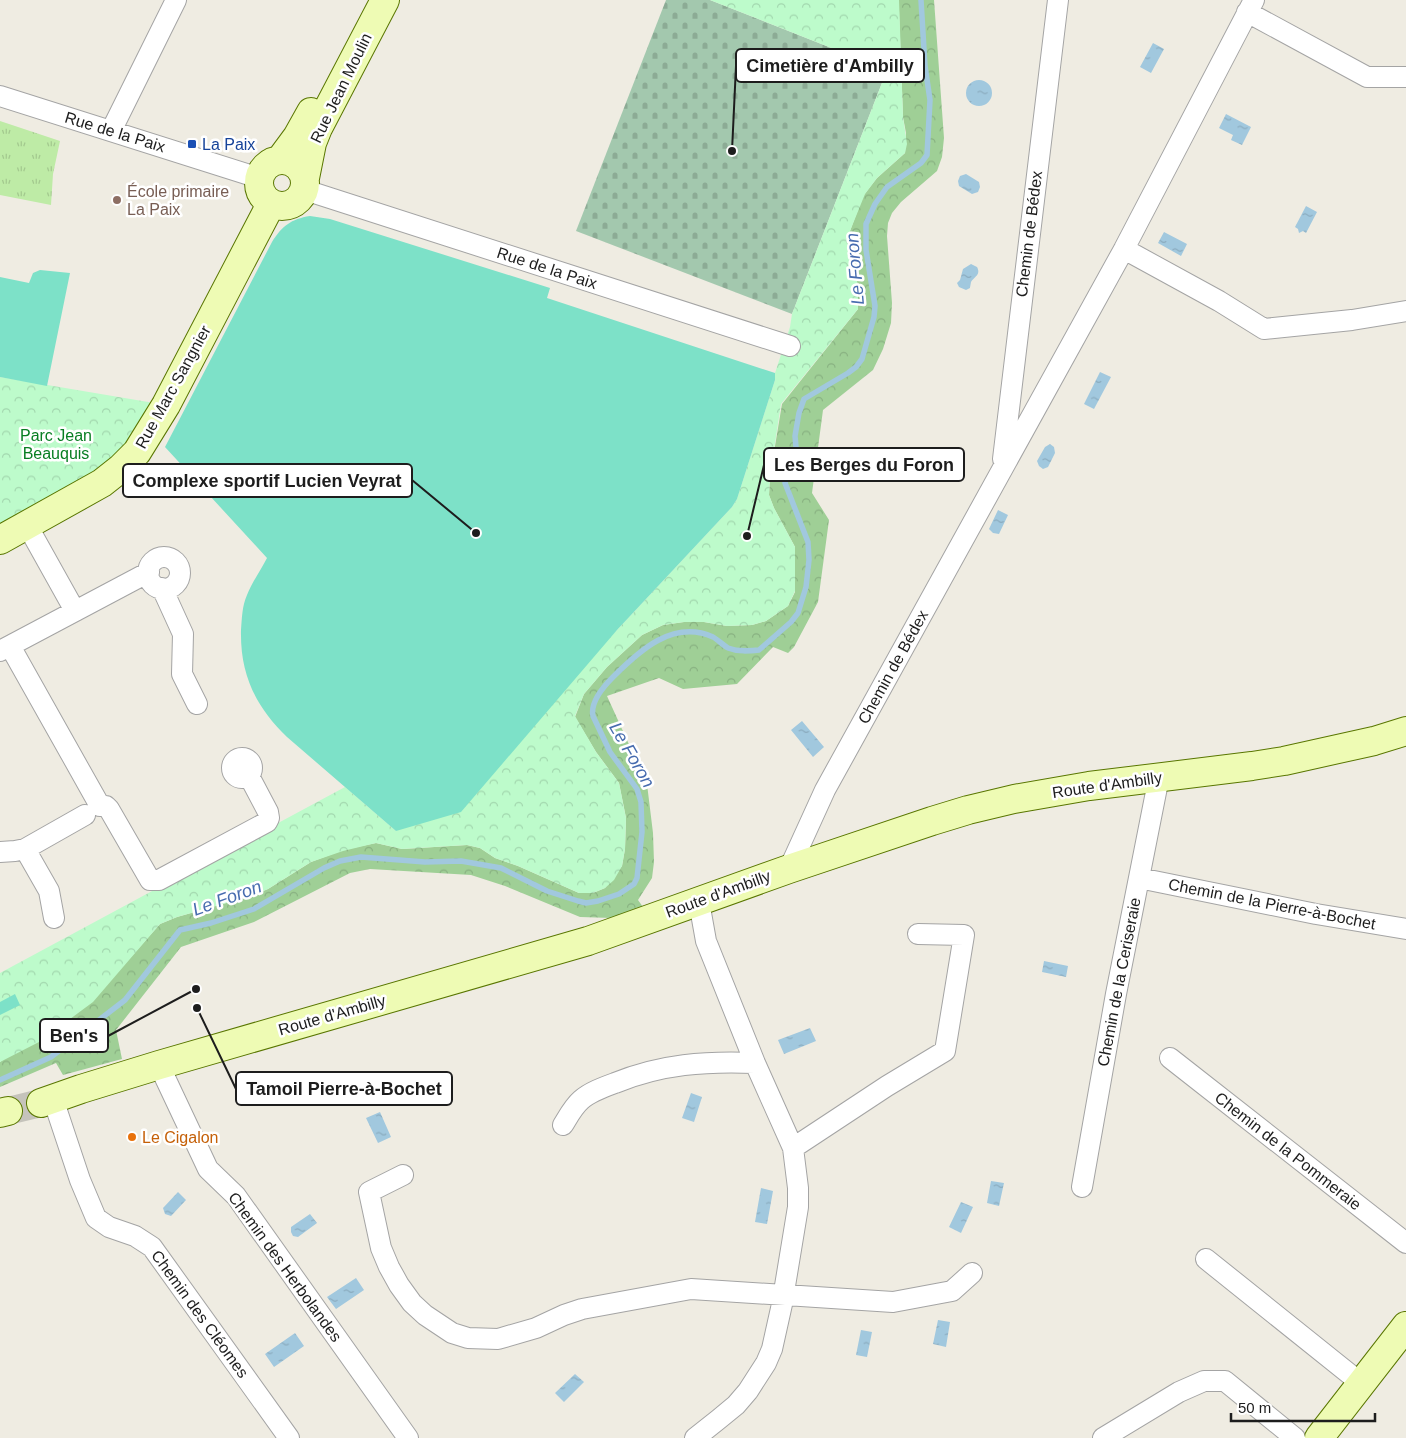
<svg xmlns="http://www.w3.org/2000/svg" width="1406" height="1438" font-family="Helvetica,sans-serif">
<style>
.grass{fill:url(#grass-tufts)}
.forest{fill:url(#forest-crowns)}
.cemetery{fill:url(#cemetery-stones)}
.park{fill:url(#park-crowns)}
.pitch{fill:#7de1c8}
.water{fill:url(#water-ripples)}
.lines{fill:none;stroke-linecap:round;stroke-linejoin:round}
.stream{stroke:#a1c8de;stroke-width:5.5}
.secondary-tunnel{stroke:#c5c3bb;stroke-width:28;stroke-dasharray:28 14;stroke-linecap:butt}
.street-casing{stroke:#a4a4a4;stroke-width:22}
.secondary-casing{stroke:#597601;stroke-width:30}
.street{stroke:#fff;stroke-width:20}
.secondary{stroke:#eefbb4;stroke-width:28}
.transit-dot{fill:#1a4fb4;stroke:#fff;stroke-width:2}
.education-dot{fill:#8d6e63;stroke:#fff;stroke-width:2}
.food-dot{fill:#e8710a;stroke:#fff;stroke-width:2}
.labels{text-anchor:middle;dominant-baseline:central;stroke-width:5;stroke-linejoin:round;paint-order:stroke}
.street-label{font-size:16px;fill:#1d1d1d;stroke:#fff}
.transit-label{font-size:16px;fill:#164399;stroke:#fff;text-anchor:start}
.education-label{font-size:16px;fill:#785e54;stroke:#fff;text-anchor:start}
.park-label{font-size:16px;fill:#087e22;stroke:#fff}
.food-label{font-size:16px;fill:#c56008;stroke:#fff;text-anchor:start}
.water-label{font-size:18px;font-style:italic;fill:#476caf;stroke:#fff}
.leader{fill:none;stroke:#1d1d1d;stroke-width:2}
.callout-dot{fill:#1d1d1d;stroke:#fff;stroke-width:2}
.callout{fill:#fff;stroke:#1d1d1d;stroke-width:2}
.callout-label{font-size:18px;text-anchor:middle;font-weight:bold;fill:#1d1d1d}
</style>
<defs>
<pattern id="grass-tufts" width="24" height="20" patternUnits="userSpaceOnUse" patternTransform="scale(1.25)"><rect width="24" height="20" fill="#beeba6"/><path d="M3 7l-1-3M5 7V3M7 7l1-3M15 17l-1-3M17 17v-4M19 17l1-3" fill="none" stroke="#a3c98e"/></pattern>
<pattern id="forest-crowns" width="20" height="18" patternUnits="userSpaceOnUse" patternTransform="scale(1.25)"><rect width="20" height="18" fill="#9fcf96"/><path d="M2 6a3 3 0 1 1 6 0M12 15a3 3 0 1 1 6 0" fill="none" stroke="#88b181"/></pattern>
<pattern id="cemetery-stones" width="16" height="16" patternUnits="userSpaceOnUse" patternTransform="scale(1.25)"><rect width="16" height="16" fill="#a3c8ae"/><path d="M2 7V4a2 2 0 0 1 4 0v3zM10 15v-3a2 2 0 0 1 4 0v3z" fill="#8cab95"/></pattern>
<pattern id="park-crowns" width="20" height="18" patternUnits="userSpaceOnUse" patternTransform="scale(1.25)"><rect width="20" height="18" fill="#bdfbcb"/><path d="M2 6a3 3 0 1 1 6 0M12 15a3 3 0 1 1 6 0" fill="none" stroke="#a2d7ae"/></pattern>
<pattern id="water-ripples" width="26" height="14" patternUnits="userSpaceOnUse" patternTransform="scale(1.25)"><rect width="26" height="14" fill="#a1c8de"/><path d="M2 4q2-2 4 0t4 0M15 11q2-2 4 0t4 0" fill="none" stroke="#8aabbe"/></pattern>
</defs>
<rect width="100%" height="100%" fill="#efece2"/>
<path class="grass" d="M 0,121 L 60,141 L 53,174 L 51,205 L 0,195 Z"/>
<path class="forest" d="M 872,0 L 934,0 L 944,138 L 942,157 L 937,171 L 901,202 L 892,213 L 888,223 L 887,236 L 892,303 L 891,323 L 883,349 L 873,370 L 823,410 L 812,493 L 829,520 L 818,602 L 794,647 L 788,653 L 773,647 L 737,684 L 683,689 L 659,678 L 607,696 L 647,784 L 653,833 L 654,862 L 652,878 L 638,900 L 643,907 L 612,918 L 580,917 L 505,886 L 471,875 L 370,869 L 350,873 L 254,922 L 181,947 L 116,1030 L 122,1059 L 63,1075 L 56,1063 L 0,1087 L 0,1062 L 115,975 L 160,924 L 177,917 L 251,896 L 268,889 L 311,862 L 343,850 L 376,843 L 402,849 L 467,845 L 480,848 L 495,858 L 518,866 L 579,893 L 593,893 L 605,888 L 622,866 L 625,849 L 626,818 L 619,783 L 596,752 L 575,717 L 584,694 L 607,667 L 642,635 L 663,625 L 684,622 L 704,622 L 727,626 L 752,625 L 766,621 L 788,606 L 795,592 L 795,547 L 774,508 L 769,495 L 770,476 L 782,404 L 858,309 L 858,288 L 850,231 L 863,196 L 877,178 L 905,153 L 906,133 L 903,117 L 899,10 Z"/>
<path class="cemetery" d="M 666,0 L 710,0 L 887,70 L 792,314 L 576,231 Z"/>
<path class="park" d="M 710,0 L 899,0 L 903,117 L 907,144 L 905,153 L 877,178 L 865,194 L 850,231 L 858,288 L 858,309 L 781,404 L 770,476 L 769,495 L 774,508 L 795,547 L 795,591 L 788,606 L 766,621 L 752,625 L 727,626 L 704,622 L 684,622 L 663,625 L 642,635 L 607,667 L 584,694 L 575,716 L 596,752 L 619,783 L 626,818 L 625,849 L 622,866 L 614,880 L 605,888 L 593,893 L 579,893 L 518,866 L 495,858 L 480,848 L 467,845 L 402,849 L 376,843 L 343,851 L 311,862 L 268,889 L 251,896 L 177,917 L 160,924 L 93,1002 L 39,1042 L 0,1062 L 0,973 L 345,787 L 396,831 L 617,630 L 732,507 L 737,499 L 775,380 L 775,373 L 790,327 L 792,314 L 887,70 Z
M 0,377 L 166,405 L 145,441 L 0,540 Z"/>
<path class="pitch" d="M 310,216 L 330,219 L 550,288 L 547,298 L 775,373 L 775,380 L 737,499 L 732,507 L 617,630 L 461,812 L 396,831 L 287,737 C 255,706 240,674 241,630 C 242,618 242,606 247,595 C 252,582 261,570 267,558 L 165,447 L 272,242 C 282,226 291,219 310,216 Z
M 40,270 L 70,273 L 47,386 L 0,377 L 0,277 L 29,283 L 33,273 Z
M 15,994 L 20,1005 L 0,1015 L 0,1002 Z"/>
<path class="water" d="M 1153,43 L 1164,49 L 1151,73 L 1140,67 Z
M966 93a13 13 0 1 1 26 0a13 13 0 1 1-26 0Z
M 1226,114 L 1251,127 L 1242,145 L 1231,140 L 1233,135 L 1219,128 Z
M 966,174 L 979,182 L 980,187 L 978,192 L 972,194 L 959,186 L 958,181 L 960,176 Z
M 1306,206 L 1317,212 L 1306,233 L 1303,231 L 1299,233 L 1298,229 L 1295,227 Z
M 1164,232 L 1187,244 L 1181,256 L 1158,243 Z
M 971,264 L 977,267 C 981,275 975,276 971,282 C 971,282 970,288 970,288 L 966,290 L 959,287 L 957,283 L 960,280 L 963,269 Z
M 1100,372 L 1111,377 L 1094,409 L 1084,404 Z
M 1050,444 L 1054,447 L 1055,453 L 1048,467 L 1043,469 L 1039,466 L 1037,461 L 1045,447 Z
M 998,510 L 1008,515 L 999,534 L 993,533 L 989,529 Z
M 802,721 L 824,747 L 813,757 L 791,730 Z
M 1044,961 L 1068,966 L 1066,977 L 1042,972 Z
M 810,1028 L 816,1041 L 784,1054 L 778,1040 Z
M 691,1093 L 702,1097 L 694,1122 L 682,1118 Z
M 380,1112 L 391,1137 L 378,1143 L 366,1118 Z
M 991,1181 L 1004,1183 L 999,1206 L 987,1203 Z
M 761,1188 L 773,1191 L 767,1224 L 755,1222 Z
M 178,1192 L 186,1200 L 171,1216 L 165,1214 L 163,1208 Z
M 961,1202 L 973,1207 L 961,1233 L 949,1227 Z
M 310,1214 L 317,1223 L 298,1237 L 293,1236 L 291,1232 L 291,1227 Z
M 356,1278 L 364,1290 L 336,1309 L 327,1297 Z
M 938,1320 L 950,1322 L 946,1347 L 933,1344 Z
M 861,1330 L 872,1332 L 867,1357 L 856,1355 Z
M 295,1333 L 304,1346 L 274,1367 L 265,1354 Z
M 575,1374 L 584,1382 L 564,1402 L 555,1393 Z"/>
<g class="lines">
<path class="stream" d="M 0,1080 L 51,1057 L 125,1000 L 180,930 L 211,923 L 254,909 L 324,868 L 340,861 L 361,857 L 425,862 L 461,861 L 501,868 L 547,891 L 578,901 L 586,903 L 598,901 L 619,894 L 634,884 L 637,878 L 642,832 L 641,802 L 637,789 L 610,752 L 593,716 C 590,702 604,686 613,677 C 639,651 673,619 713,637 C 718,640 723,645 728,648 C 738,652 749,651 759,650 L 791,622 L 798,613 L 806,587 L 809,560 L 808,542 L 785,483 L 789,470 L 797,458 L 795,436 L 799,413 L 804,399 L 848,373 L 856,367 L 862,359 L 874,317 L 875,306 L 866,250 L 866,224 L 875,204 L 887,187 L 921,163 L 927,155 L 930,100 L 925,66 L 921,0"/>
<path class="secondary-tunnel" d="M 8,1111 L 41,1103"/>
<defs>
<path id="street" d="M 1247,12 L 1367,77 L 1406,77
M 0,96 L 259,178
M 111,131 L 176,0
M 305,190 L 790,346
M 1124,249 L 1219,301 L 1264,329 L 1352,320 L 1406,311
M 1003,459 L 1058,0
M 27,525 L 75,611
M148 573a16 16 0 1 1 32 0a16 16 0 1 1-32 0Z
M 162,588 L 183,634 L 182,674 L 197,704
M 10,646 L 100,806 L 106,806 L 109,809 L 150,880 L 159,880 L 267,822 L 269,818 L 268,812 L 249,776
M 0,651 L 149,572
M232 768a10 10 0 1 1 20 0a10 10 0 1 1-20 0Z
M 25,849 L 49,891 L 54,918
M 0,852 L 15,851 L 25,849 L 85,815
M 789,869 L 825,790 L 1124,249 L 1254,0
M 1139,878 L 1316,914 L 1406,929
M 1170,1058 L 1406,1243
M 159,1065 L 208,1169 L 236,1196 L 408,1438
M 53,1099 L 80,1180 L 96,1218 L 109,1227 L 135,1236 L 152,1247 L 289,1438
M 563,1125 C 568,1117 573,1107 581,1100 C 590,1092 604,1087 615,1083 C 661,1064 706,1061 755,1063
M 793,1148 L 887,1086 L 945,1051 L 964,935 L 918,934
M 403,1175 L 369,1192 L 381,1248 L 389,1267 L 399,1285 L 412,1303 L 425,1315 L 452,1333 L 468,1338 L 498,1339 L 536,1328 L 564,1315 L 582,1309 L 691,1289 L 893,1302 L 952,1291 L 972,1273
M 1082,1187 L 1116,994 L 1159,777
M 1206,1259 L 1362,1384
M 695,1438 L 719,1419 L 736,1405 L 748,1391 L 766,1363 L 772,1349 L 782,1304 L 798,1207 L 798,1188 L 793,1148 L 755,1063 L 706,941 L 699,902
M 1103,1438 L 1179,1392 L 1204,1381 L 1225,1381 L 1295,1438"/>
<path id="secondary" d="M259 183a23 23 0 1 1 46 0a23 23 0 1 1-46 0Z
M 280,160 L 297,137 L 311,112
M 305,178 L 312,143 L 318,128 L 385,0
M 0,540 L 102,483 L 121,468 L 137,452 L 166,405 L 271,204
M 41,1103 L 81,1089 L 159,1065 L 588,941 L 789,869 L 932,821 L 968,810 L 1014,799 L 1089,786 L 1252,766 L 1284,761 L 1374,741 L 1406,731
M 0,1113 L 8,1111
M 1319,1438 L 1406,1326"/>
</defs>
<use href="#street" class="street-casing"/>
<use href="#secondary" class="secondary-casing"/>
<use href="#street" class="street"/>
<use href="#secondary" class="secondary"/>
</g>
<rect class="transit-dot" x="187" y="139" width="10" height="10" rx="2.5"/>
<circle class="education-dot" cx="117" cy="200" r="5"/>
<circle class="food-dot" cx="132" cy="1137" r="5"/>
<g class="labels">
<g class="street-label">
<text transform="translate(341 88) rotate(-64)">Rue Jean Moulin</text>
<text transform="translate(115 132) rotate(17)">Rue de la Paix</text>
<text transform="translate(1029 234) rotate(-83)">Chemin de Bédex</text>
<text transform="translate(547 268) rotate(18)">Rue de la Paix</text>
<text transform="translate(173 387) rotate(-61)">Rue Marc Sangnier</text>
<text transform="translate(893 667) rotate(-61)">Chemin de Bédex</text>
<text transform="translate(1107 785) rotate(-8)">Route d'Ambilly</text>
<text transform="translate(718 894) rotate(-20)">Route d'Ambilly</text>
<text transform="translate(1272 904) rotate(11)">Chemin de la Pierre-à-Bochet</text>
<text transform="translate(1119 982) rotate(-79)">Chemin de la Ceriseraie</text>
<text transform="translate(332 1015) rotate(-16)">Route d'Ambilly</text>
<text transform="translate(1288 1151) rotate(38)">Chemin de la Pommeraie</text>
<text transform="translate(285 1267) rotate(54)">Chemin des Herbolandes</text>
<text transform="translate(200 1314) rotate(54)">Chemin des Cléomes</text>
</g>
<g class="transit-label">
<text x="202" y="144">La Paix</text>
</g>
<g class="education-label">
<text x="127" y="191">École primaire<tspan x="127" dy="18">La Paix</tspan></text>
</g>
<g class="park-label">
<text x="56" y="435">Parc Jean<tspan x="56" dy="18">Beauquis</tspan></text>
</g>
<g class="food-label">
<text x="142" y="1137">Le Cigalon</text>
</g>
<g class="water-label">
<text transform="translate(855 269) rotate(-95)">Le Foron</text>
<text transform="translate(632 755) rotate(60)">Le Foron</text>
<text transform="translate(227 898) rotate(-20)">Le Foron</text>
</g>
</g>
<path class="leader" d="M732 151L736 66M747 536L764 465M476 533L412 480M196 989L108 1036M197 1008L236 1089"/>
<g class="callout-dot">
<circle cx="732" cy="151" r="5"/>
<circle cx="747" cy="536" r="5"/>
<circle cx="476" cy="533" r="5"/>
<circle cx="196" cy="989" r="5"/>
<circle cx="197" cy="1008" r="5"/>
</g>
<g class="callout">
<rect x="736" y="49" width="188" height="33" rx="5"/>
<rect x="764" y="448" width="200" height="33" rx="5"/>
<rect x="123" y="464" width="289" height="33" rx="5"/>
<rect x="40" y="1019" width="68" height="33" rx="5"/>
<rect x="236" y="1072" width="216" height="33" rx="5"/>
</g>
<g class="callout-label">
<text x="830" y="72">Cimetière d'Ambilly</text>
<text x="864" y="471">Les Berges du Foron</text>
<text x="267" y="487">Complexe sportif Lucien Veyrat</text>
<text x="74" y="1042">Ben's</text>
<text x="344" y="1095">Tamoil Pierre-à-Bochet</text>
</g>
<path d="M1231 1413v8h144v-8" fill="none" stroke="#1d1d1d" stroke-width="2.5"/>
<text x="1238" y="1413" font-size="15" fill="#1d1d1d" stroke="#ffffff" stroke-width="4" paint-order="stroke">50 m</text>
</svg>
